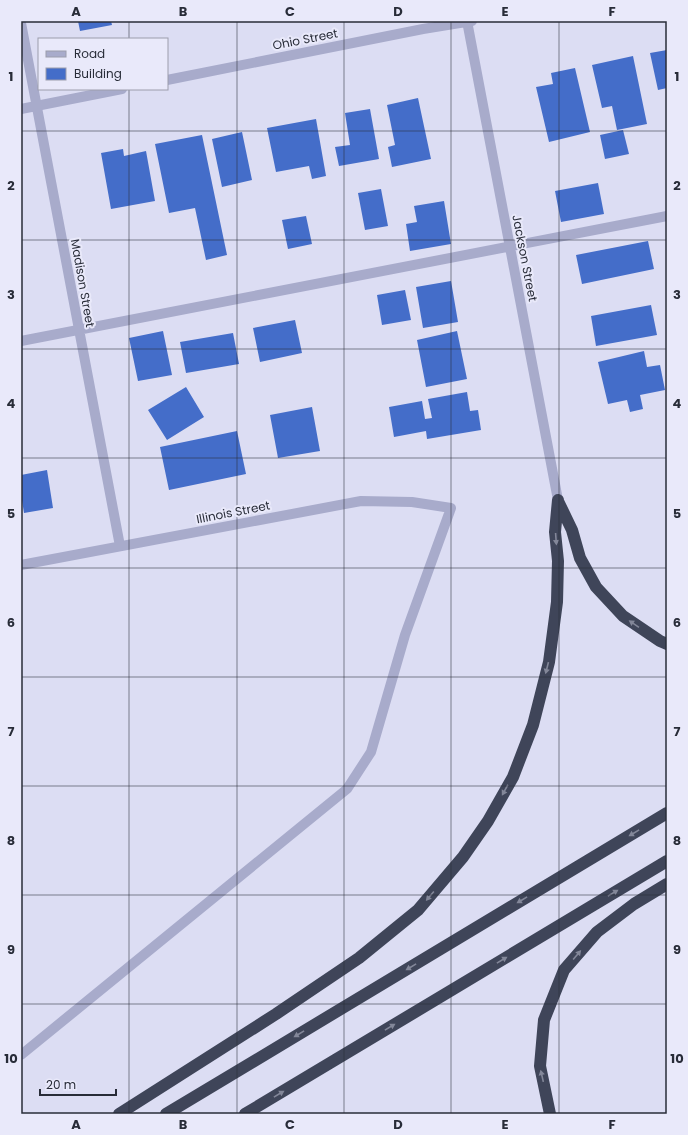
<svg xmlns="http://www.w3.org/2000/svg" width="688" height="1135" font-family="Poppins,sans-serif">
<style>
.building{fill:#446dc9}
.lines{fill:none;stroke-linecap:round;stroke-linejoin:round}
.minor{stroke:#a8abcb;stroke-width:10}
.highway{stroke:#3f4559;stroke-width:12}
.oneway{fill:#838799}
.grid{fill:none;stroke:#282c38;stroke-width:1;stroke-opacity:0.55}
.labels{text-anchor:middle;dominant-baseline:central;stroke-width:4;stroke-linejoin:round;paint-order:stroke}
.street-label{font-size:12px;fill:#282c38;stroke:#e9e9fa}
.neatline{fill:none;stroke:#282c38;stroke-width:1.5}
.grid-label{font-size:13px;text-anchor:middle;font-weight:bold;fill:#282c38}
</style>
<rect width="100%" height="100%" fill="#dcddf3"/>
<path class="building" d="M 78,21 L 111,21 L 112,25 L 80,31 Z
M 667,50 L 667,88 L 658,90 L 650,53 Z
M 633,56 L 647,124 L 617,130 L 612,106 L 602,108 L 592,65 Z
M 575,68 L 590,132 L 549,142 L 536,87 L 553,84 L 551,73 Z
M 418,98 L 431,159 L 392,167 L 388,147 L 395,145 L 387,105 Z
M 370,109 L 379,159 L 339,166 L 335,147 L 350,145 L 345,113 Z
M 316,119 L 326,176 L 312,179 L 309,166 L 276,172 L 267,128 Z
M 623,130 L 629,154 L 605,159 L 600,135 Z
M 242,132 L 252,180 L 222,187 L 212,139 Z
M 202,135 L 227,255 L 206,260 L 195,208 L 169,213 L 155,144 Z
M 123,149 L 124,156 L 146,151 L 155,201 L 111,209 L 101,153 Z
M 598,183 L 604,214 L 561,222 L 555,191 Z
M 381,189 L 388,226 L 365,230 L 358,193 Z
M 444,201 L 451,244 L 410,251 L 406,224 L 417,222 L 414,206 Z
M 306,216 L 312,244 L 288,249 L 282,220 Z
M 648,241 L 654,269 L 582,284 L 576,255 Z
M 451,281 L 458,322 L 423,328 L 416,287 Z
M 405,290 L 411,320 L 382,325 L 377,295 Z
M 651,305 L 657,335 L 596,346 L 591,316 Z
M 295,320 L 302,353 L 260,362 L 253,328 Z
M 163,331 L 172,375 L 138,381 L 129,338 Z
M 457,331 L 467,379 L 426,387 L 417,340 Z
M 233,333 L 239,364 L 186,373 L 180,342 Z
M 644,351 L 647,367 L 660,365 L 665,390 L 640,395 L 643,409 L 630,412 L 627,400 L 608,404 L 598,362 Z
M 186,387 L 204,417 L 167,440 L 148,410 Z
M 467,392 L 470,411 L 478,410 L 481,430 L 427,439 L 426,431 L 394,437 L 389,407 L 422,401 L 425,419 L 432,418 L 428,399 Z
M 312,407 L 320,451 L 278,458 L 270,415 Z
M 237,431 L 246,474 L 169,490 L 160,447 Z
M 47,470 L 53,508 L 24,513 L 21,494 L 21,475 Z"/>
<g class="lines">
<path class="minor" d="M 467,21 L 558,500
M 21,23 L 120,546
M 167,80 L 423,29 L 472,21
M 21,109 L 122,89
M 21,341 L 667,216
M 21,565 L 361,501 L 412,502 L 451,508 L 405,635 L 371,752 L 347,789 L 21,1055"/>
<path class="highway" d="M 558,501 L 572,530 L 580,558 L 596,587 L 623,616 L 660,641 L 667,644
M 119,1114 L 276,1014 L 359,958 L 418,910 L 463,857 L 488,821 L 513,777 L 533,725 L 549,662 L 557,602 L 558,561 L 555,532 L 558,500
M 166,1114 L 667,813
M 245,1114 L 667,861
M 550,1114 L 540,1066 L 544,1020 L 564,970 L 597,932 L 634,904 L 667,884"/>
</g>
<defs><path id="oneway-solid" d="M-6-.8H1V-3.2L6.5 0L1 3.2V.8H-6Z"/></defs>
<g class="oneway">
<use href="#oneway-solid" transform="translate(556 539) rotate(86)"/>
<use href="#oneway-solid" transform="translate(634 624) rotate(-146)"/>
<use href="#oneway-solid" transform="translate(547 668) rotate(104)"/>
<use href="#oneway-solid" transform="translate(505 790) rotate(119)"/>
<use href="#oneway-solid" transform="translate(634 833) rotate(149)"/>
<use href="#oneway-solid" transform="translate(613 893) rotate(-31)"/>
<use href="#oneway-solid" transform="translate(430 896) rotate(130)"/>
<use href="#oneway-solid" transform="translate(522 900) rotate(149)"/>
<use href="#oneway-solid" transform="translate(577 955) rotate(-50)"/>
<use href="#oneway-solid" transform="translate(502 960) rotate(-31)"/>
<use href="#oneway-solid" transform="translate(411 967) rotate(149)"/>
<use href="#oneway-solid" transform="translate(390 1027) rotate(-31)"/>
<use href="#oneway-solid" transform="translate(299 1034) rotate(149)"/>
<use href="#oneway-solid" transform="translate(542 1076) rotate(-103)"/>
<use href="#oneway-solid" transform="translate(279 1094) rotate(-31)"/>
</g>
<path class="grid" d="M 129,21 L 129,39M 237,21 L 237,1114M 344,21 L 344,1114M 451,21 L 451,1114M 559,21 L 559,1114M 129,89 L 129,1114M 21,131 L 667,131M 21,240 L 667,240M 21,349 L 667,349M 21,458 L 667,458M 21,568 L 667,568M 21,677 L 667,677M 21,786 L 667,786M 21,895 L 667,895M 21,1004 L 667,1004"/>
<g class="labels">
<g class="street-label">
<text transform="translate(305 39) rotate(-11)">Ohio Street</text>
<text transform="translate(525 258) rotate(79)">Jackson Street</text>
<text transform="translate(83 283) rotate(80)">Madison Street</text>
<text transform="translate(233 512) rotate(-11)">Illinois Street</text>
</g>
</g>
<rect width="688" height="1135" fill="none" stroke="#e9e9fa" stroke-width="44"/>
<rect x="38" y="38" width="130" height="52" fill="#e9e9fa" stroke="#9c9dac"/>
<rect x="46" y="51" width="20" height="6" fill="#a8abcb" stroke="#9c9dac"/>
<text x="74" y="58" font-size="12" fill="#282c38">Road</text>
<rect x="46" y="68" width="20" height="12" fill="#446dc9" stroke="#9c9dac"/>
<text x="74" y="78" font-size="12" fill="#282c38">Building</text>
<path d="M40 1089v6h76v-6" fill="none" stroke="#282c38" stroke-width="2"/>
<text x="46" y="1089" font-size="12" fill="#282c38" stroke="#e9e9fa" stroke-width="3" paint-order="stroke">20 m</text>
<rect x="22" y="22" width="644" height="1091" class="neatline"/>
<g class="grid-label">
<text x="76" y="16">A</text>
<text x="183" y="16">B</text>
<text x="290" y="16">C</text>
<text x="398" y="16">D</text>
<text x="505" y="16">E</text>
<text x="612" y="16">F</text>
<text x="11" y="81">1</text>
<text x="677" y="81">1</text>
<text x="11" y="190">2</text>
<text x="677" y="190">2</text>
<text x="11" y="299">3</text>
<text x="677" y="299">3</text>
<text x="11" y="408">4</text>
<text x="677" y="408">4</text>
<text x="11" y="518">5</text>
<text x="677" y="518">5</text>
<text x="11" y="627">6</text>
<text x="677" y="627">6</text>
<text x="11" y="736">7</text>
<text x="677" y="736">7</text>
<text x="11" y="845">8</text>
<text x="677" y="845">8</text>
<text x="11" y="954">9</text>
<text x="677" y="954">9</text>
<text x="11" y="1063">10</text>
<text x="677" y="1063">10</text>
<text x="76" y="1129">A</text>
<text x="183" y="1129">B</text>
<text x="290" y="1129">C</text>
<text x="398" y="1129">D</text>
<text x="505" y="1129">E</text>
<text x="612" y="1129">F</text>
</g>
</svg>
